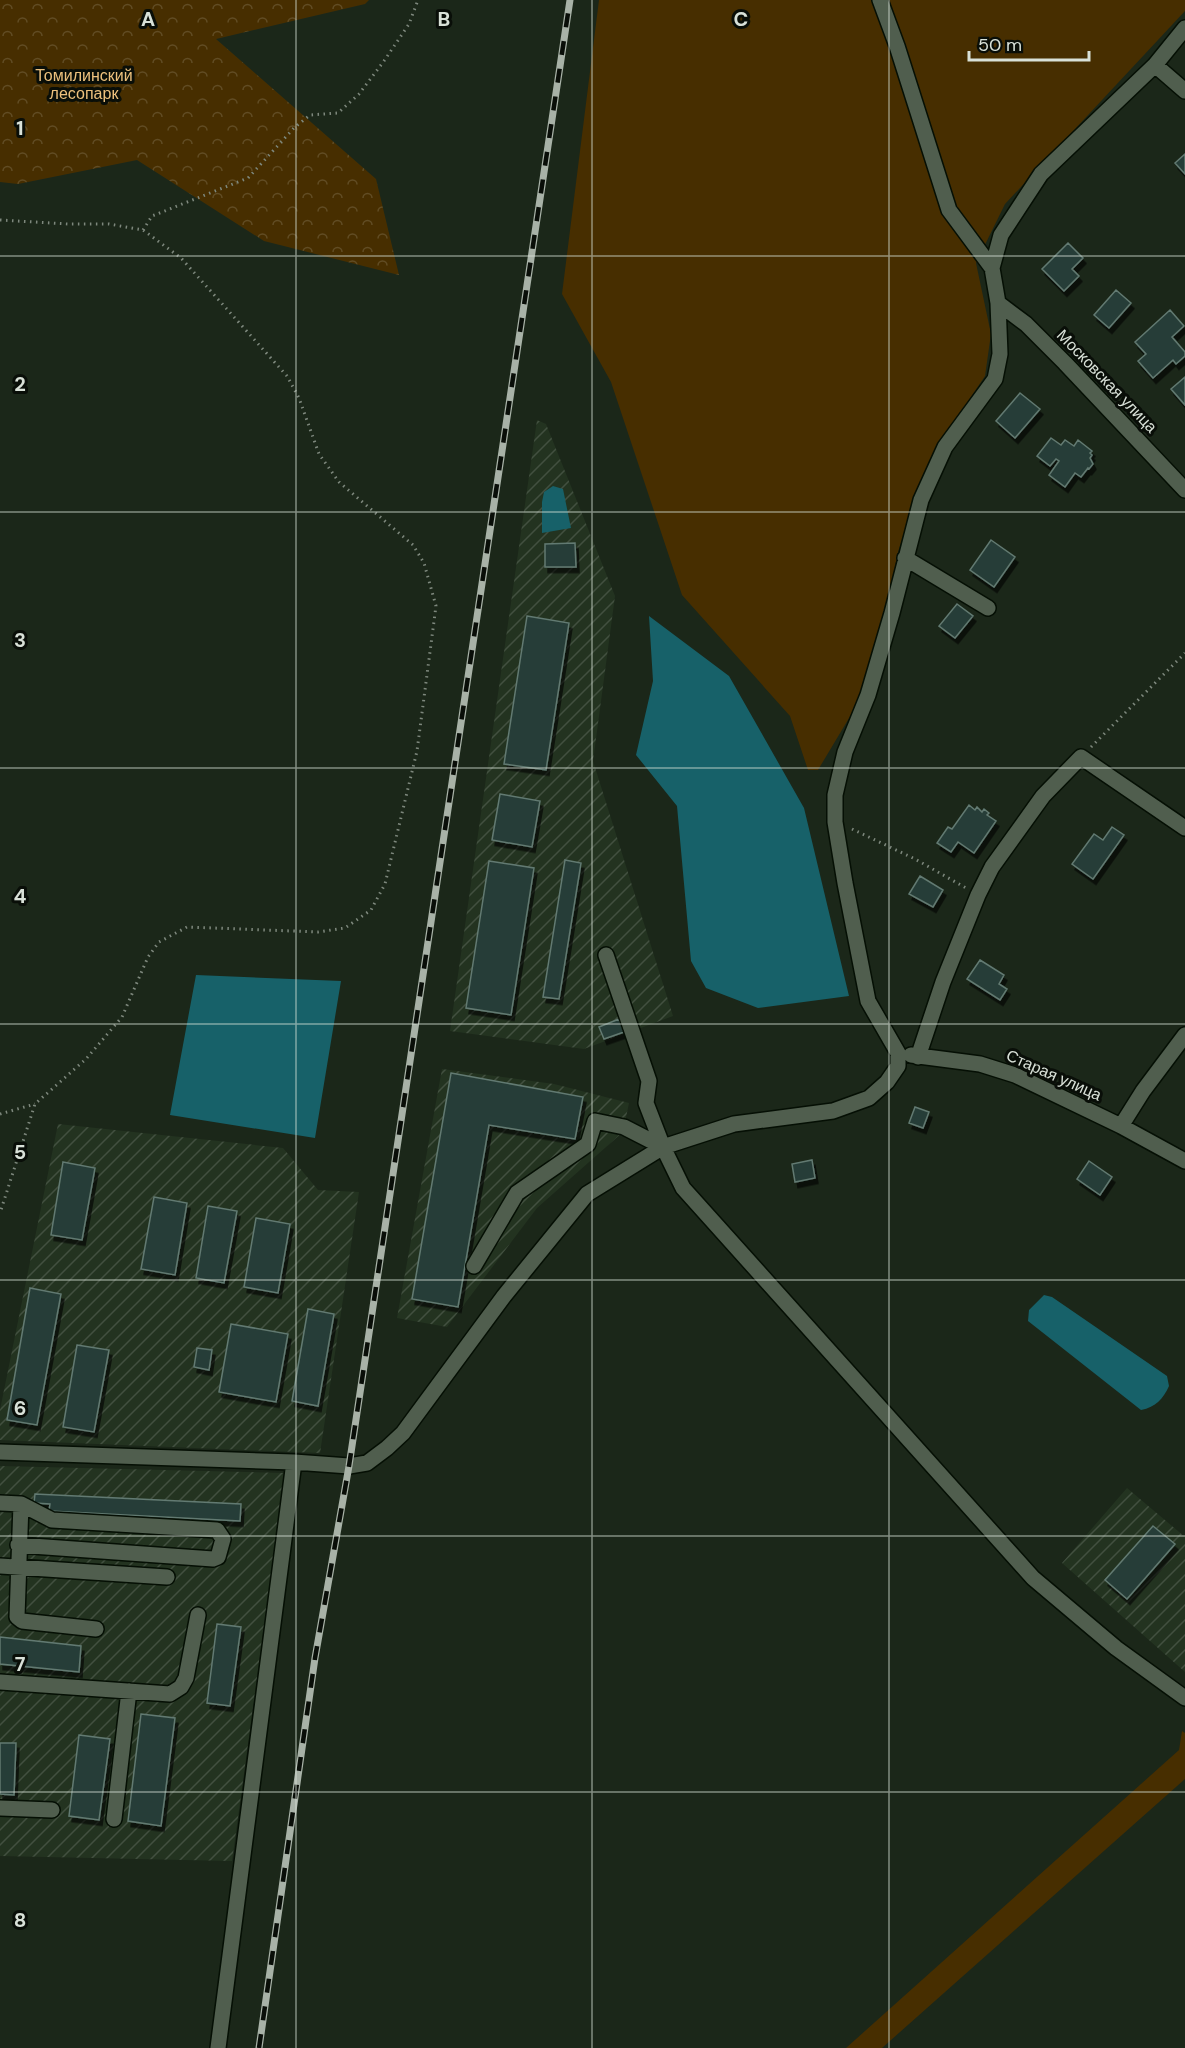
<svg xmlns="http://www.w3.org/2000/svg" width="1185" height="2048" font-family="'DM Sans',sans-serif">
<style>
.industrial{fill:url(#industrial-furrows)}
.grass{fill:#472e00}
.forest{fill:url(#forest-crowns)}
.water{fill:#176169}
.building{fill:#283e37;stroke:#627a72;stroke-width:1.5;filter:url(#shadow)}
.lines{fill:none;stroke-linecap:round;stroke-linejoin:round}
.minor-casing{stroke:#050f04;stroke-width:18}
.path{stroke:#7e887d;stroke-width:3;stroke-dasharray:1.5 4.5;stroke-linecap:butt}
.minor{stroke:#505e4e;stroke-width:15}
.rail-casing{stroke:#a8b2a7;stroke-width:7}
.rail{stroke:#090e08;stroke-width:4.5;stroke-dasharray:14;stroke-linecap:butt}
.grid{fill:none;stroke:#d9e1d8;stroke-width:1.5;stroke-opacity:0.55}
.labels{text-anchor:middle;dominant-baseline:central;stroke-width:6;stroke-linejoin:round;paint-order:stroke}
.park-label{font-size:16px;fill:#edc17d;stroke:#090e08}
.street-label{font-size:16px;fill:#d9e1d8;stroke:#090e08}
.grid-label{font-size:20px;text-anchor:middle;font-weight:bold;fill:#d9e1d8;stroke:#090e08;stroke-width:6;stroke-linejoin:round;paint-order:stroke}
</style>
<defs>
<pattern id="industrial-furrows" width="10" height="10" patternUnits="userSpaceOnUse" patternTransform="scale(1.5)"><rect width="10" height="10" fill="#233320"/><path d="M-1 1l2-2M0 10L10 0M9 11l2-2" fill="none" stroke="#425040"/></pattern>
<pattern id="forest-crowns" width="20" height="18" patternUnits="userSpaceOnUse" patternTransform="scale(1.5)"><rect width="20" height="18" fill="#472e00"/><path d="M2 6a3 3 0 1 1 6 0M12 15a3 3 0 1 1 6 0" fill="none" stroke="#614c24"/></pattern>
<filter id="shadow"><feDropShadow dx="3" dy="5.5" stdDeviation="0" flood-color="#0009"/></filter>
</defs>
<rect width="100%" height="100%" fill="#1b2719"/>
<path class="industrial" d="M 537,420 L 546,424 L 615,596 L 593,761 L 673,1016 L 584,1049 L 450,1031 Z
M 442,1069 L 554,1084 L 629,1103 L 623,1132 L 537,1208 L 447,1327 L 397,1318 Z
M 58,1124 L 283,1148 L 318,1190 L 359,1192 L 320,1453 L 0,1440 L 0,1410 Z
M 0,1466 L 285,1473 L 232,1861 L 0,1856 Z
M 1127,1488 L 1185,1537 L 1185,1672 L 1062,1563 Z"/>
<path class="grass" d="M 599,0 L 1185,0 L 1185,11 L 1005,204 L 976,263 L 991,334 L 985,376 L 940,443 L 916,496 L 898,552 L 886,611 L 864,693 L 818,770 L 808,770 L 790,716 L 682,595 L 611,382 L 562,294 Z
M 1182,1731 L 1185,1733 L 1185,1779 L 882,2048 L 846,2048 L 1179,1750 Z"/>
<path class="forest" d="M 0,0 L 369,0 L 365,4 L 216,39 L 376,179 L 399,275 L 264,241 L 137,160 L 18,184 L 0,182 Z"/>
<path class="water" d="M 553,486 L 563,489 L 571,528 L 542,533 L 542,502 L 544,492 Z
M 649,616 L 729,676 L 804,808 L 849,996 L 758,1008 L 706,988 L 691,961 L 677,806 L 636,755 L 653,681 Z
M 196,975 L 341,981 L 315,1138 L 170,1115 Z
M 1044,1295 L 1052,1297 L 1167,1376 L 1169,1386 C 1163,1399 1156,1407 1141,1410 L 1028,1321 L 1029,1310 Z"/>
<path class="building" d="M 1185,154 L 1185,174 L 1175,163 Z
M 1068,243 L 1083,258 L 1072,269 L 1079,276 L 1064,291 L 1042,269 Z
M 1116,290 L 1131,303 L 1109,328 L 1094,315 Z
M 1170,310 L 1184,326 L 1172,337 L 1185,352 L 1185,356 L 1176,364 L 1173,360 L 1153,378 L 1138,361 L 1146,354 L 1135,342 Z
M 1185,377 L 1185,405 L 1171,389 Z
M 1020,393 L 1040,409 L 1015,438 L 996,421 Z
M 1051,438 L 1061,445 L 1065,440 L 1074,446 L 1078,440 L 1092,451 L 1090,453 L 1092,455 L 1090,458 L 1093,464 L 1089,469 L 1088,468 L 1081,477 L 1075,473 L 1065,487 L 1049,475 L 1059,461 L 1056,459 L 1050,466 L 1037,456 Z
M 991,540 L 1015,557 L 994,587 L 970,570 Z
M 575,543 L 576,567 L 545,567 L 545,544 Z
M 957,604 L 973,616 L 955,638 L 939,626 Z
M 527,616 L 569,623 L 546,770 L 504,764 Z
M 500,794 L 540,801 L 532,847 L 492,840 Z
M 969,805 L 975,810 L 977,807 L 982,812 L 984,809 L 989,813 L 987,815 L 996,821 L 974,853 L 958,842 L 951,852 L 937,843 L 948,827 L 952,829 Z
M 1112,827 L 1124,835 L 1093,879 L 1072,864 L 1094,834 L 1103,840 Z
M 565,860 L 581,863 L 559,999 L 543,997 Z
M 489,861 L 534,868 L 511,1015 L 466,1008 Z
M 920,876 L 943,890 L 933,907 L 909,894 Z
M 980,960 L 1004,975 L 999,984 L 1007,989 L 1000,1000 L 967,979 Z
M 619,1019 L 624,1032 L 604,1039 L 599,1027 Z
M 451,1073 L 583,1097 L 575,1139 L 489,1125 L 458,1307 L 412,1299 Z
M 915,1107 L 929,1112 L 923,1128 L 909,1123 Z
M 812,1160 L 815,1178 L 795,1182 L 792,1164 Z
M 1089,1161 L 1112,1177 L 1100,1195 L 1077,1179 Z
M 63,1162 L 95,1168 L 82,1240 L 51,1235 Z
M 154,1197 L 187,1203 L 175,1275 L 141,1269 Z
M 208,1206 L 237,1211 L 224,1283 L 196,1278 Z
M 256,1218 L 290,1224 L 278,1293 L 244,1287 Z
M 30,1288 L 61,1294 L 37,1425 L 7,1420 Z
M 308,1309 L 334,1314 L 318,1406 L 292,1401 Z
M 231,1324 L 288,1334 L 276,1402 L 219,1392 Z
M 77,1345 L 109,1350 L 94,1432 L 63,1427 Z
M 197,1348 L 212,1350 L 209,1370 L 194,1367 Z
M 35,1494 L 241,1504 L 240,1521 L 49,1511 L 50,1504 L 34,1503 Z
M 1153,1526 L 1175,1544 L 1127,1599 L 1105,1580 Z
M 217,1624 L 241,1627 L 230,1706 L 207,1703 Z
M 0,1637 L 81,1646 L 79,1672 L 0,1664 Z
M 141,1714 L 175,1718 L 161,1826 L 128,1821 Z
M 79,1735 L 110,1739 L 99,1820 L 69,1816 Z
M 0,1743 L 16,1743 L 14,1795 L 0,1794 Z"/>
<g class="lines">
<defs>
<path id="minor" d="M 880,0 L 897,46 L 949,210 L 992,268
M 1155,65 L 1185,91
M 998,303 L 1026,324 L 1065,363 L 1185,490
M 905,558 L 988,608
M 606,955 L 649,1081 L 646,1103 L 663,1147 L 683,1188 L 1033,1578 L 1116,1648 L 1185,1698
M 911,1055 L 980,1064 L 1015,1075 L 1121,1126 L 1185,1161
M 918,1057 L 943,982 L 978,895 L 992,867 L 1043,796 L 1081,757 L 1185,828
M 1121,1126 L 1143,1091 L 1185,1035
M 474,1266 L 517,1193 L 588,1144 L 595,1121 L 624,1127 L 663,1147
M 0,1452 L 294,1462 L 349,1466 L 367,1463 L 387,1448 L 403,1433 L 504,1296 L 587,1194 L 663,1147 L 734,1124 L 833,1111 L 869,1098 L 887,1082 L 898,1066 L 898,1053 L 868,1001 L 845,883 L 835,822 L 835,795 L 845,752 L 868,695 L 892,613 L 921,500 L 945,447 L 995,379 L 1000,354 L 998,303 L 992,268 L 1001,235 L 1041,174 L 1155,65 L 1185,28
M 0,1503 L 21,1504 L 52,1520 L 217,1530 L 223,1539 L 218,1557 L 213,1559 L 18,1545
M 21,1504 L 17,1617 L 22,1621 L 96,1629
M 0,1566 L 167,1577
M 0,1682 L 170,1694 L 181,1687 L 186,1678 L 198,1615
M 0,1808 L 52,1810
M 114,1819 L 129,1691
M 218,2048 L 294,1462"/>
</defs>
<use href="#minor" class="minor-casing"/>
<path class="path" d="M 0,220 L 68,224 L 109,224 L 143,230 L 181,258 L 287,376 L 299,398 L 319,454 L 339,482 L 413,545 L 424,563 L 436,606 L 417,751 L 385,884 L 371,910 L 345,928 L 318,932 L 187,927 L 159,942 L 148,957 L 122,1017 L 86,1059 L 35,1104 L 0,1213
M 143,230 L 152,216 L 248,178 L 294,128 L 310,115 L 338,113 L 359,94 L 384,61 L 409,24 L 418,0
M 1091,747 L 1185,653
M 852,829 L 915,859 L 966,888
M 0,1114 L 35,1104"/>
<use href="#minor" class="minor"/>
<defs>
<path id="rail" d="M 259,2048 L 315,1658 L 349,1466 L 570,0"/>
</defs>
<use href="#rail" class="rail-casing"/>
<use href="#rail" class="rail"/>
</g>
<path class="grid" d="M 296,0 L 296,2048M 592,0 L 592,2048M 889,0 L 889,2048M 0,256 L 1185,256M 0,512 L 1185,512M 0,768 L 1185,768M 0,1024 L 1185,1024M 0,1280 L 1185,1280M 0,1536 L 1185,1536M 0,1792 L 1185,1792"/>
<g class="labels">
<g class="park-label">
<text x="84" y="75">Томилинский<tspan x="84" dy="18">лесопарк</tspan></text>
</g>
<g class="street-label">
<text transform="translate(1107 381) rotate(46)">Московская улица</text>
<text transform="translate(1054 1075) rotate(24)">Старая улица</text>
</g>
</g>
<g class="grid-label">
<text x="148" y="26">A</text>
<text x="444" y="26">B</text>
<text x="741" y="26">C</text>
<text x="20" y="135">1</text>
<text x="20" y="391">2</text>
<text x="20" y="647">3</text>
<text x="20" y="903">4</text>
<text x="20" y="1159">5</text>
<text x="20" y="1415">6</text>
<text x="20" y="1671">7</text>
<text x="20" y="1927">8</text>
</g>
<path d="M969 51v9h120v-9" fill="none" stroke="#d9e1d8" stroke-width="3"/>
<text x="978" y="51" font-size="18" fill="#d9e1d8" stroke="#090e08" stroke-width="4.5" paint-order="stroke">50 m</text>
</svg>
